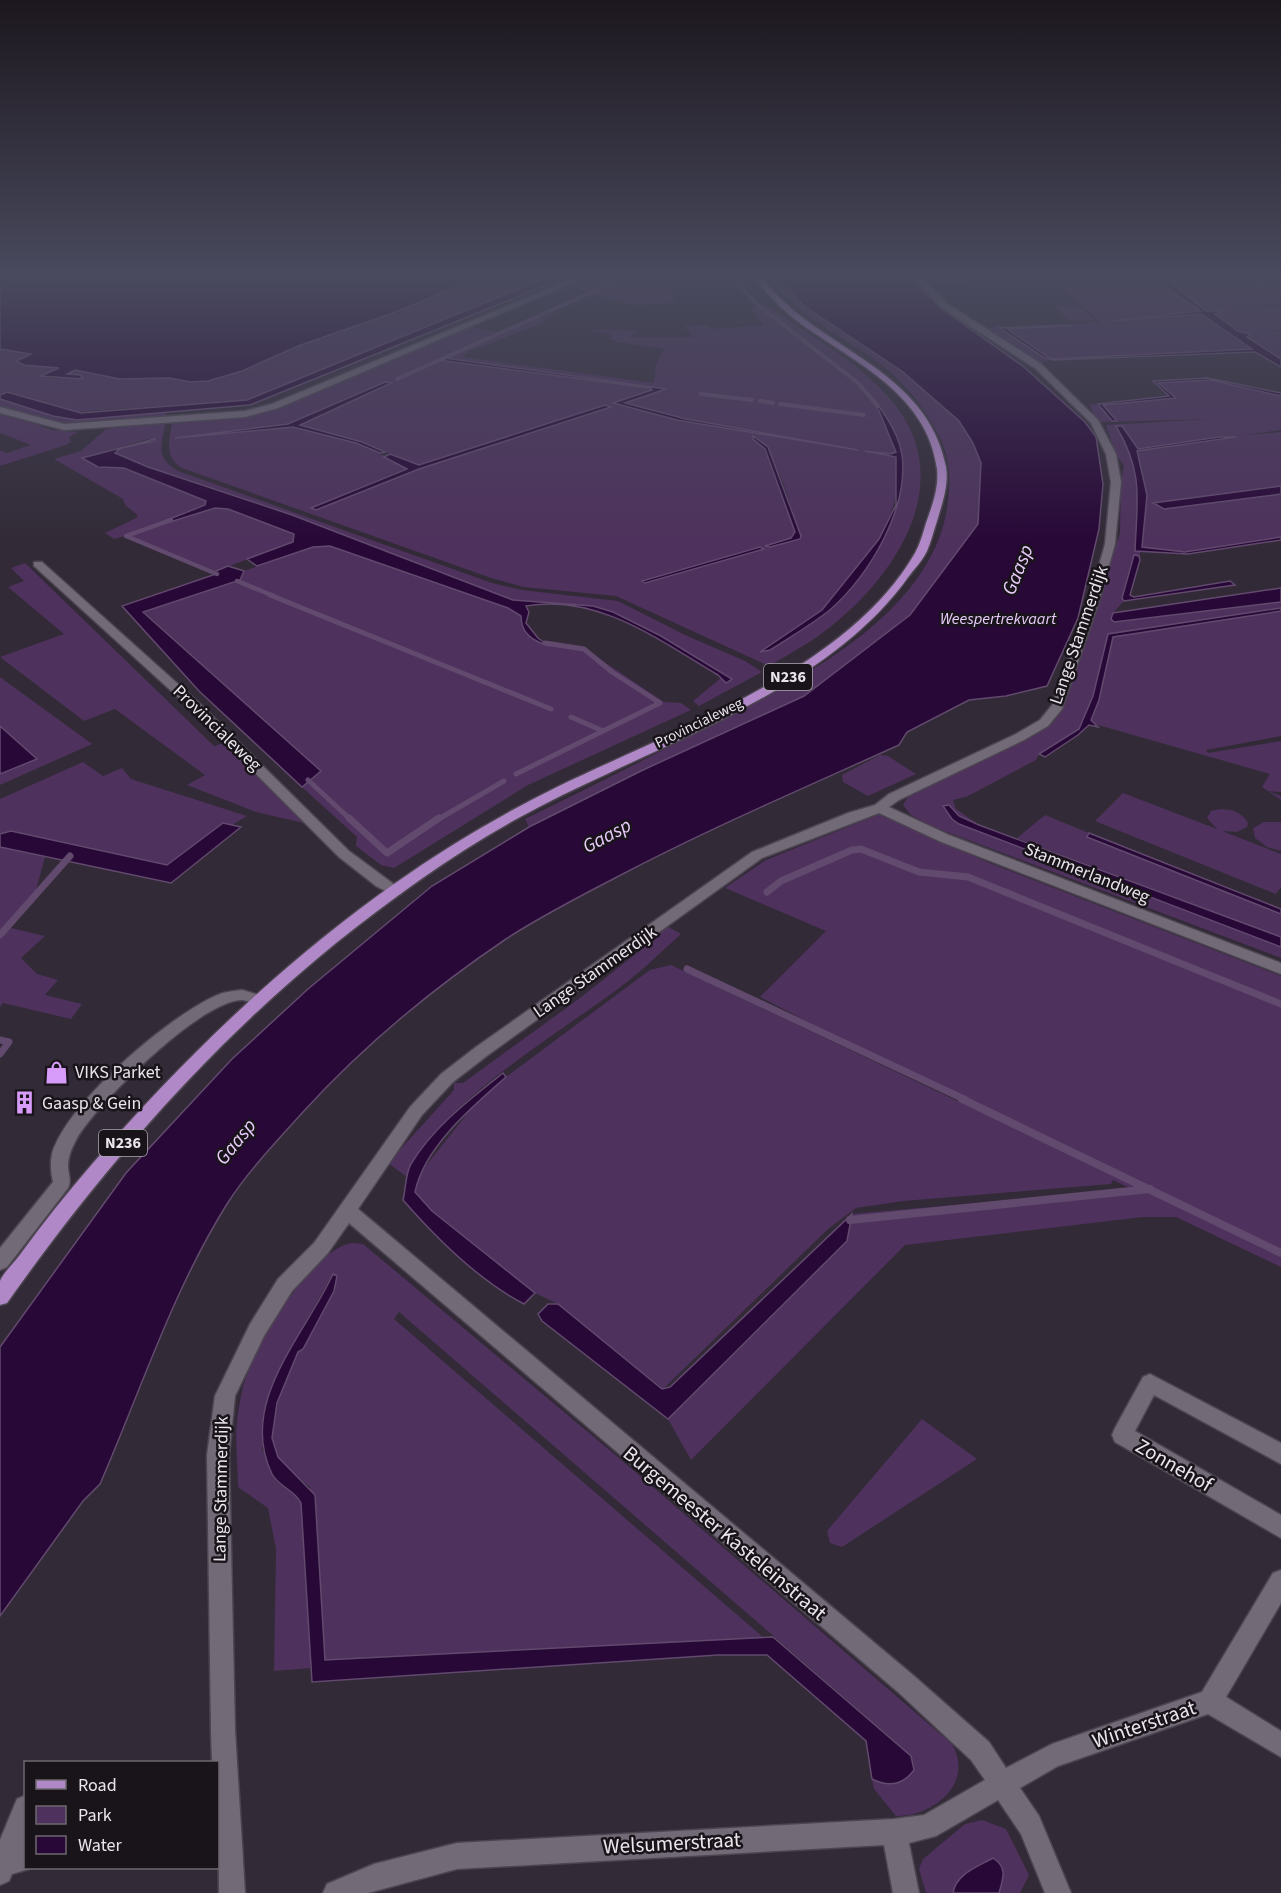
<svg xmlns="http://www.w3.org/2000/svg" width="1281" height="1893" font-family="'Source Sans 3',sans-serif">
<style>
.green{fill:#4e325d;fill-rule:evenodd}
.water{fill:#280837;stroke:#624a6e;stroke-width:1.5}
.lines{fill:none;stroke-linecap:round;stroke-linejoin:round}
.stream-far4{stroke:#624a6e;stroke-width:4}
.stream-far3{stroke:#624a6e;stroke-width:4.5}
.stream-far2{stroke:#624a6e;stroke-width:5}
.stream-far1{stroke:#624a6e;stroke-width:7}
.stream{stroke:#624a6e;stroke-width:8}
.minor-casing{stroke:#4c4550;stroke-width:3}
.major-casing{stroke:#4c4550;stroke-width:3}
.minor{fill:#736a78;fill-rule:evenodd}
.major{fill:#b088c7;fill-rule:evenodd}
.labels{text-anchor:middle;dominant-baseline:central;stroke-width:5;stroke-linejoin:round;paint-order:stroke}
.far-street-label{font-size:15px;fill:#eae5ed;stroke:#18141a}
.far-water-label{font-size:16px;font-style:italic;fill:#e9ccfb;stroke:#18141a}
.shield{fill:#18141a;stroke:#aba6ae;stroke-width:1.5}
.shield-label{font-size:16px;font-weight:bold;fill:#eae5ed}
.street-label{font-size:18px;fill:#eae5ed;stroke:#18141a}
.poi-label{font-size:18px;fill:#eae5ed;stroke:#18141a;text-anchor:start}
.water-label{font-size:20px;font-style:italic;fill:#e9ccfb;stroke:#18141a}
.near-street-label{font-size:21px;fill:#eae5ed;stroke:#18141a}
</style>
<rect width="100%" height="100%" fill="#322a37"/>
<path class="green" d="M 488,274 L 555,274 L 246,400 L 74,412 L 7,391 L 0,394 L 0,349 L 33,354 L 16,361 L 24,365 L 59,367 L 41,376 L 47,378 L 82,379 L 67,374 L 74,370 L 120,379 L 169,378 L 191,382 L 208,381 L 242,371 L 298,346 L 393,313 L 406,314 L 398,311 Z
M 597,274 L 680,274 L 673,281 L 670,291 L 675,303 L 633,305 L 571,287 Z
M 767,274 L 774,274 L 804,306 L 902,372 L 959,421 L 973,443 L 981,463 L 978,524 L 910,615 L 804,696 L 643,770 L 529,827 L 525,819 C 581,792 636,764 692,735 C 783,687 928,623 947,509 C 951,483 951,458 938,434 C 926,411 908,387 888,370 C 849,337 796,319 767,274 Z
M 1233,274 L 1281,274 L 1281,294 L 1253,278 Z
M 1048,277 L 1153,279 L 1202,311 L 1190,314 L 1201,314 L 1252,350 L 1051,359 L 1006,329 L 1101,322 Z
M 1228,278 L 1250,279 L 1281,296 L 1281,303 L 1229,309 L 1281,305 L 1281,330 L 1258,333 L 1281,331 L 1281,359 L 1215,314 L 1219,310 L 1206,311 L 1168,281 L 1220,281 Z
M 766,305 C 807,334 859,361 892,401 C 957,479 900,570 834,624 C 815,640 791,653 769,666 L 616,596 L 524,587 L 491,578 L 182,468 C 164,457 169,441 172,423 L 266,412 L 472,327 L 500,333 L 565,309 L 540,321 L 546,322 L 467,352 L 463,357 L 654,383 L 656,364 L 664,349 L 618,342 L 609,338 L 612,337 L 608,333 L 588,331 L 605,329 L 639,331 L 630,337 L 693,337 L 684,326 L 703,325 L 715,329 L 764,325 L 751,308 ZM 445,358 L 664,388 L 625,404 L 686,419 L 858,450 L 677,420 L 614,403 L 654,389 L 650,388 L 439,360 ZM 385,382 L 386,386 L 299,425 L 362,442 L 419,465 L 605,405 L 610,407 L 419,469 L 316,510 L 311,508 L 407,468 L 407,466 L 356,443 L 293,427 L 177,438 L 288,424 ZM 863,389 C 879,407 899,430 902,455 C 907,508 870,575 831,608 C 811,626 783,638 761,652 C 780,637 804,626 822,610 C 860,575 909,510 896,457 L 866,450 L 891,454 L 896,452 L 879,411 ZM 754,436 C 777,452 793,511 800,539 L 766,546 L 791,538 L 795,532 L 764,449 ZM 760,547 L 759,550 L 643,582 Z
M 1078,305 L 1096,320 L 1070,321 L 1054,306 Z
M 998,325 L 1006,327 L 1001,328 L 1049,360 L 1040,364 L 1019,348 L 987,330 Z
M 1211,380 L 1281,396 L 1281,430 L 1244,435 L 1281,432 L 1281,486 L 1157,502 L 1164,509 L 1281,494 L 1281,537 L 1185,552 L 1142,547 L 1147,495 L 1137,451 L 1235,438 L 1219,437 L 1138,449 L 1122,426 L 1117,426 C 1141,469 1139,502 1136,551 L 1141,551 L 1139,556 L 1134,556 L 1122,598 L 1124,601 L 1113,613 L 1112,619 L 1114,622 L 1281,602 L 1281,608 L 1108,634 L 1093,696 L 1079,729 L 1039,754 L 1036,760 L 966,797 L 953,800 L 956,809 L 979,825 L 959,816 L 949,806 L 959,824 L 1281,947 L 1281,958 L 931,826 L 911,815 L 903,805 L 908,797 L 944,777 L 1031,736 L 1073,676 L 1120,533 L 1121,480 L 1124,466 L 1115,453 L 1106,425 L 1211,419 L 1101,422 L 1097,421 L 1089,404 L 1099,405 L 1116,421 L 1103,405 L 1175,398 L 1157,383 Z
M 0,399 L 65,419 L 166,413 L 166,417 L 61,425 L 0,407 Z
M 0,412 L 52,430 L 78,432 L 69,437 L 71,442 L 66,445 L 0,466 L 0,450 L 7,453 L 31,445 L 0,433 Z
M 166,422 C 161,445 155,458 178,471 L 492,583 L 522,590 L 618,601 L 685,635 L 745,661 L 762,672 L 699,706 L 693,701 L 721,678 L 726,683 L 732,679 L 661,636 L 613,612 L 593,606 L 513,600 L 292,515 L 148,467 L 115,453 L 121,448 L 154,441 L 148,439 L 83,458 L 124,468 L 207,501 L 205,504 L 168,520 L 170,522 L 214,508 L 228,509 L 294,534 L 293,542 L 216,571 L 128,535 L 114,539 L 105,533 L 138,517 C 135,510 124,508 123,499 L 54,459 L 81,451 L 106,429 Z
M 313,546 L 330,546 L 508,608 L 521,616 L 526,633 L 549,645 L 548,642 L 588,651 L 664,702 L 681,703 L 691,710 L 528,785 L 394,868 L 381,865 L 356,846 L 357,837 L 302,787 L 321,771 L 143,611 L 240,580 L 244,571 Z
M 25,563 L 214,746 L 224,743 L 308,824 L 256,812 L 187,785 L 205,775 L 115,709 L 84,721 L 0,657 L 64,634 L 8,587 L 24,581 L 11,568 Z
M 1281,611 L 1281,736 L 1206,750 L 1208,753 L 1281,741 L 1281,792 L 1268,791 L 1281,796 L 1281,800 L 1262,787 L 1270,774 L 1098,725 L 1091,721 L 1099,700 L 1113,637 Z
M 0,677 L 92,744 L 0,785 L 0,774 L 37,759 L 0,726 Z
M 880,755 L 888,756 L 916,774 L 868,796 L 843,782 L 842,775 Z
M 83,762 L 103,776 L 122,768 L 131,779 L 247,816 L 232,825 L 223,823 L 167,865 L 11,831 L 0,834 L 0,799 Z
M 1123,793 L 1217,829 L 1207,818 L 1211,811 C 1225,807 1241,810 1248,823 L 1247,827 L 1237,832 L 1222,831 L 1281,854 L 1281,887 L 1276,894 L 1095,821 Z
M 880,814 L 987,862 L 1281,976 L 1281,1267 L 1176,1217 L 1143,1217 L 905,1245 L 691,1460 L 668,1419 L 847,1241 L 852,1214 L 1132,1189 L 1113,1180 L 1111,1184 L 903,1201 L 856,1208 L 828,1229 L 663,1389 L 558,1304 L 535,1293 L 432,1211 L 415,1192 L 408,1188 L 483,1094 L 650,970 L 671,965 L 987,1115 L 760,997 L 826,931 L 725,888 L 766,860 Z
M 1045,815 L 1089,833 L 1089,837 L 1281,914 L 1281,937 L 1017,838 Z
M 1264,822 L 1281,822 L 1281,851 L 1267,847 L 1255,838 L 1253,828 Z
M 0,847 L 45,857 L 35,894 L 11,928 L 45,936 L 21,958 L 37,974 L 58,980 L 45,995 L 82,1004 L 71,1019 L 3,1003 L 0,1007 Z
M 665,925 L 681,934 C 661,952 641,972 619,988 C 563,1031 428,1110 407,1177 L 388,1163 L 454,1090 L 454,1083 L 463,1083 L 580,998 L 661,934 L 661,929 Z
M 352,1243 L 363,1244 L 619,1458 L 952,1744 C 975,1783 933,1817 896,1816 L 874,1789 L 872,1779 L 880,1783 L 911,1755 L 399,1312 L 394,1319 L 764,1638 L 325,1660 L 310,1487 C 299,1478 287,1470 279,1458 C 258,1428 286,1381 298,1352 L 303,1348 L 334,1291 L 331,1277 L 287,1355 L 262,1449 L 276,1481 L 298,1496 L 301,1503 L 311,1668 L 274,1671 L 276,1549 L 268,1508 L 238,1487 C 238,1463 234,1436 238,1413 C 240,1401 242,1388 246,1377 C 259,1340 312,1249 352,1243 Z
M 922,1419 L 977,1459 L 842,1547 L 830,1543 L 827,1531 Z
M 982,1820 L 1006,1829 L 1029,1875 L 1020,1893 L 999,1893 L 992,1859 C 978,1866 956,1875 953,1893 L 926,1893 L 919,1869 L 923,1859 L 965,1824 Z"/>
<path class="water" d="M 0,274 L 488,274 L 393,313 L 298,346 L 242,371 L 208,381 L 191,382 L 169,378 L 120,379 L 75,370 L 67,374 L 80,375 L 83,379 L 40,376 L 59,368 L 24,365 L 16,361 L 31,354 L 0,349 Z
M 555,274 L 574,274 L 250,405 L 77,420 L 53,416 L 0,399 L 0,395 L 7,392 L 81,413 L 247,400 Z
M 774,274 L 928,274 L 908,276 L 941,308 L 1024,367 L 1085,422 L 1096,437 L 1103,484 L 1099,529 L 1078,618 L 1047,686 L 1006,696 L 969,700 L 907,732 L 899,745 C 804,788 708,829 615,878 C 579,897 541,916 506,939 C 432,989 363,1046 303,1112 C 277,1141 248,1171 227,1204 C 172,1292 141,1390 100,1484 L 83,1501 L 0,1616 L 0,1347 L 126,1173 L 232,1059 L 308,989 L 432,886 L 529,827 L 643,770 L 804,696 L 910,615 L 978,524 L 981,463 L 973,443 L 959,421 L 903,372 L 804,306 Z
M 976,274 L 1233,274 L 1253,278 L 1281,296 L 1250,279 L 1168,281 L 1206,311 L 1221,311 L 1215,314 L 1238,331 L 1250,334 L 1247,337 L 1281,359 L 1281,367 L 1255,352 L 1054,360 L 1045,358 L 1000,328 L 1069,325 L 1071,326 L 1007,329 L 1051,359 L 1252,349 L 1201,314 L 1111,321 L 1201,311 L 1153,279 L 989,277 L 969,281 L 938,282 L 982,277 Z
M 445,358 L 666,389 L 625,403 L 686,419 L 858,450 L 677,420 L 613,403 L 652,390 L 650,388 L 438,360 Z
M 1208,378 L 1281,393 L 1281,396 L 1211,380 L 1158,383 L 1176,398 L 1103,405 L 1117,421 L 1112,421 L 1098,404 L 1169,396 L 1153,381 Z
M 385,382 L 391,383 L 300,425 L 362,442 L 385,452 L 380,453 L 356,443 L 293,427 L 175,438 L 288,424 Z
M 860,384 C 877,403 898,428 902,455 C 909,508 870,574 831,609 C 813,624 790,637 770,650 L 760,652 L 822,610 L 879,539 L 896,505 L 896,457 L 865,451 L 891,454 L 896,452 L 879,411 Z
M 605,405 L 611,407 L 419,469 L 316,510 L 311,508 L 407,469 L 384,457 L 390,454 L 419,465 Z
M 1116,426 L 1122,426 L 1138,449 L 1219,437 L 1236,437 L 1137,451 L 1147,495 L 1142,547 L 1185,552 L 1281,537 L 1281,540 L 1188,554 L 1135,551 C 1137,499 1144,473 1116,426 Z
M 753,436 L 768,447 L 801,536 L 800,539 L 770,547 L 765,546 L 791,538 L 795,532 L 765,449 L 753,439 Z
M 155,439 L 155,441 L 121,448 L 115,453 L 148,467 L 292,515 L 513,600 L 593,606 L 613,612 L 661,636 L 732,679 L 726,683 L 718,675 C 660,641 598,593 526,606 L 529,612 L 526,623 L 538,638 L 549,646 C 533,641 521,634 521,616 L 508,608 L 330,546 L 313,547 L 257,566 L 247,559 L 293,542 L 294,534 L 228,509 L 215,508 L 170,522 L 167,520 L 205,505 L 206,501 L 124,468 L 98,467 L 82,458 Z
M 1281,486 L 1281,494 L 1164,509 L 1153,503 Z
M 760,547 L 764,549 L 645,583 L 642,581 Z
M 1134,555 L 1139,556 L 1140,560 L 1130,595 L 1134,597 L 1230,581 L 1235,585 L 1124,601 L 1122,598 Z
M 228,566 L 244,571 L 240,580 L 143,612 L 321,771 L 302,787 L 199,691 L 122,606 L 216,574 L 216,571 Z
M 1281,588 L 1281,602 L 1114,622 L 1111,619 L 1113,613 Z
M 1281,608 L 1281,611 L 1113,637 L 1099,700 L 1091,720 L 1098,727 L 1089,725 L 1078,735 L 1045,757 L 1039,754 L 1079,729 L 1093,696 L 1108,634 Z
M 0,726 L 37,759 L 0,774 Z
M 949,805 L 959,816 L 979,825 L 1281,937 L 1281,947 L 959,824 L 952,819 L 943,806 Z
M 223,823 L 241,827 L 171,883 L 0,847 L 0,834 L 11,831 L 167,865 Z
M 1089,833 L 1281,909 L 1281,914 L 1087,837 Z
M 503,1073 L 506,1077 C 473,1106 424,1147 415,1192 L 432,1211 L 535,1293 L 524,1304 C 478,1280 437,1239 403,1200 C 406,1189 405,1174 411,1164 C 433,1127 470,1099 503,1073 Z
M 852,1214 L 847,1241 L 668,1419 L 542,1321 L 538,1314 L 548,1304 L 558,1304 L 662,1389 L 670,1387 Z
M 333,1274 L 337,1276 L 334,1291 L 303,1349 L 298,1352 L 277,1403 L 272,1438 L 278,1457 L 315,1495 L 325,1660 L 773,1637 L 911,1756 L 914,1770 C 903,1785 888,1787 872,1779 L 866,1741 L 767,1655 L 718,1655 L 312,1682 L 301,1503 C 295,1490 279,1487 272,1474 C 237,1403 305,1335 333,1274 Z
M 993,1858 C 1008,1868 1003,1878 999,1893 L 953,1893 C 956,1874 977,1867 993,1858 Z"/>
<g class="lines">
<path class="stream-far4" d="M 731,274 L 754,302 L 858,383 L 878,406
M 397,379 L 633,274
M 701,394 L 752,400
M 760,401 L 773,403
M 780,404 L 864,415"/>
<path class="stream-far3" d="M 171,520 L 126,536 L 217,574
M 237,581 L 274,596"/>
<path class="stream-far2" d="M 270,595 L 551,709
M 545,643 L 584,649 L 612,672 L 660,703 L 603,731 L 571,717
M 516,774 L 603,731
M 308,780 L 351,820
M 437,820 L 504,781"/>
<path class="stream-far1" d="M 349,818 L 387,853 L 439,818
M 767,892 L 781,881 L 852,850 L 861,849 L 919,872 L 968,877 L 1281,1004
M 0,935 L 70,856
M 687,969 L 966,1100
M 0,1040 L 9,1042 L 0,1054"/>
<path class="stream" d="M 962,1099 L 1281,1253
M 850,1220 L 1150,1189"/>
<defs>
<path id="minor" d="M 584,274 L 594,274 L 278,408 L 245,417 L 64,430 L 0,413 L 0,407 L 64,424 L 245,411 L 272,404 Z
M 911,274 L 918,274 L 948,304 L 1041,364 L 1098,420 L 1116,454 L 1121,482 L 1115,544 L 1100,598 L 1062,709 L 1048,726 L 1024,740 L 899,800 L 889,807 L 949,835 L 1281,963 L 1281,974 L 939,841 L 879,813 L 762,858 L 488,1055 L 453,1082 L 422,1115 L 358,1209 L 914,1676 L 989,1742 L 1006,1768 L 1052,1744 L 1202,1692 L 1273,1573 L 1281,1570 L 1281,1603 L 1226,1697 L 1281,1731 L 1281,1757 L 1208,1714 L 1058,1766 L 1020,1788 L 1039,1816 L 1071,1893 L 1045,1893 L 1021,1834 L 998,1800 L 936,1836 L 909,1843 L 919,1893 L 893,1893 L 884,1845 L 457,1869 L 368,1893 L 323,1893 L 327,1884 L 374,1864 L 457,1843 L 894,1819 L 924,1815 L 985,1780 L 971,1760 L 898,1692 L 349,1223 L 328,1253 L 292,1291 L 264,1336 L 235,1396 L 229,1455 L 235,1730 L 245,1893 L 219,1893 L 218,1762 L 212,1762 L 211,1730 L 207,1455 L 215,1396 L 250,1324 L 278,1279 L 314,1243 L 410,1107 L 441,1074 L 476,1047 L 752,852 L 848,813 L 875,805 L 889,794 L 1016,734 L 1040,720 L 1052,705 L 1090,598 L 1105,544 L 1111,482 L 1106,454 L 1091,423 L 1035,368 L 942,308 Z
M 34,562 L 42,562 L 198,702 L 349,851 L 403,891 L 401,894 L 391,894 L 376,886 L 339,857 L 190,708 L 34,566 Z
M 242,990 L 266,997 L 268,1001 L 260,1006 C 255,1005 248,1001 243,1000 C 203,998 95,1105 76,1140 C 72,1148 68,1156 68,1166 C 68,1174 72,1181 68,1188 L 7,1267 L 0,1270 L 0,1248 L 53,1182 C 51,1173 50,1164 52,1154 C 67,1103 167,1018 215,996 C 223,992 233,991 242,990 Z
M 1150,1374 L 1281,1443 L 1281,1464 L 1154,1395 L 1135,1431 L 1281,1515 L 1281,1538 L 1115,1442 L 1112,1435 L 1115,1428 L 1143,1377 Z
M 26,1795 L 26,1868 L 32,1868 L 12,1874 L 9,1881 L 0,1885 L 0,1840 L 17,1799 Z"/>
<path id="major" d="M 751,274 L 758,274 C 772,291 786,305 803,318 C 860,361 931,389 946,467 C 949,485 942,504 937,521 C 934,530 931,542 927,551 C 923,560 915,568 909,576 C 825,695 648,747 524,815 C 457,851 395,896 336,943 C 209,1046 101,1170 7,1303 L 0,1305 C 0,1299 0,1288 0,1281 C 3,1273 14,1263 19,1256 C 42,1224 67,1193 93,1163 C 182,1060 282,963 394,884 C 445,848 500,815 557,787 C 672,731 849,669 915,553 C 920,544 923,533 926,523 C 932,506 939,488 937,469 C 927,394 856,363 801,324 C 782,310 766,293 751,274 Z"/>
</defs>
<use href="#minor" class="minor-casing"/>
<use href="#major" class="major-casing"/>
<use href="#minor" class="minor"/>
<use href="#major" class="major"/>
</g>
<linearGradient id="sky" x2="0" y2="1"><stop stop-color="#1c171e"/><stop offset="0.51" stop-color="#494a5e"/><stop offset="1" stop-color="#494a5e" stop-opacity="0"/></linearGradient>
<rect width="1281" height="540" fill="url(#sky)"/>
<defs>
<symbol id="shop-bare" viewBox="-9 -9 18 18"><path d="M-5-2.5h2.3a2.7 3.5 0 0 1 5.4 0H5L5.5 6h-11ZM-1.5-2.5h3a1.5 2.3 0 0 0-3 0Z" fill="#d79bf9" stroke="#18141a" stroke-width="2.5" paint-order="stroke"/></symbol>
<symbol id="building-bare" viewBox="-9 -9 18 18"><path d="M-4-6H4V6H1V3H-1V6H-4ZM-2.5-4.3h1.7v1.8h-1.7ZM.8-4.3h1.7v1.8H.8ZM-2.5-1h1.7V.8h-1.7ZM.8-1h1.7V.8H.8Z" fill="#d79bf9" stroke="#18141a" stroke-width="2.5" paint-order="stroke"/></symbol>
</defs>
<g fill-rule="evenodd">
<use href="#shop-bare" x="40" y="1056" width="33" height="33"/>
<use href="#building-bare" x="8" y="1086" width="33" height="33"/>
</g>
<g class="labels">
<g class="far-street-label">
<text transform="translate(699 723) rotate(-26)">Provincialeweg</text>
</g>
<g class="far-water-label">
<text x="998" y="619">Weespertrekvaart</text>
</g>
<g class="shield">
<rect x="764" y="664" width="48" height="26" rx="4.5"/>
<rect x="99" y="1130" width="48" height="26" rx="4.5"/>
</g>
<g class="shield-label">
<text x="788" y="677">N236</text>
<text x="123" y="1143">N236</text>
</g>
<g class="street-label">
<text transform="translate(1079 635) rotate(-71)">Lange Stammerdijk</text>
<text transform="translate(217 728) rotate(44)">Provincialeweg</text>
<text transform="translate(1087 873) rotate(22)">Stammerlandweg</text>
<text transform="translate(595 972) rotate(-35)">Lange Stammerdijk</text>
<text transform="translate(221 1489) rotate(-89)">Lange Stammerdijk</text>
</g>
<g class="poi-label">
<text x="75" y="1072">VIKS Parket</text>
<text x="42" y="1103">Gaasp &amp; Gein</text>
</g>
<g class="water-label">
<text transform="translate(1018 570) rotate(-68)">Gaasp</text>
<text transform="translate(607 836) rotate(-28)">Gaasp</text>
<text transform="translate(236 1142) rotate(-51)">Gaasp</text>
</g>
<g class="near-street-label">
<text transform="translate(1174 1465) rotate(30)">Zonnehof</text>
<text transform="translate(725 1533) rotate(40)">Burgemeester Kasteleinstraat</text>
<text transform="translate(1144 1724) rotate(-19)">Winterstraat</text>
<text transform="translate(672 1843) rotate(-3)">Welsumerstraat</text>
</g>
</g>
<rect x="24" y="1761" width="195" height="108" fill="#18141a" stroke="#6c686e" stroke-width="1.5"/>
<rect x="36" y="1780" width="30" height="9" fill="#b088c7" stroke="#6c686e" stroke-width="1.5"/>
<text x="78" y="1791" font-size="18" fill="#eae5ed">Road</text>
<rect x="36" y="1806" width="30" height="18" fill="#4e325d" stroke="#6c686e" stroke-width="1.5"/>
<text x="78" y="1821" font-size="18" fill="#eae5ed">Park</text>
<rect x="36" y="1836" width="30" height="18" fill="#280837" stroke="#6c686e" stroke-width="1.5"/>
<text x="78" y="1851" font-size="18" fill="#eae5ed">Water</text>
</svg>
